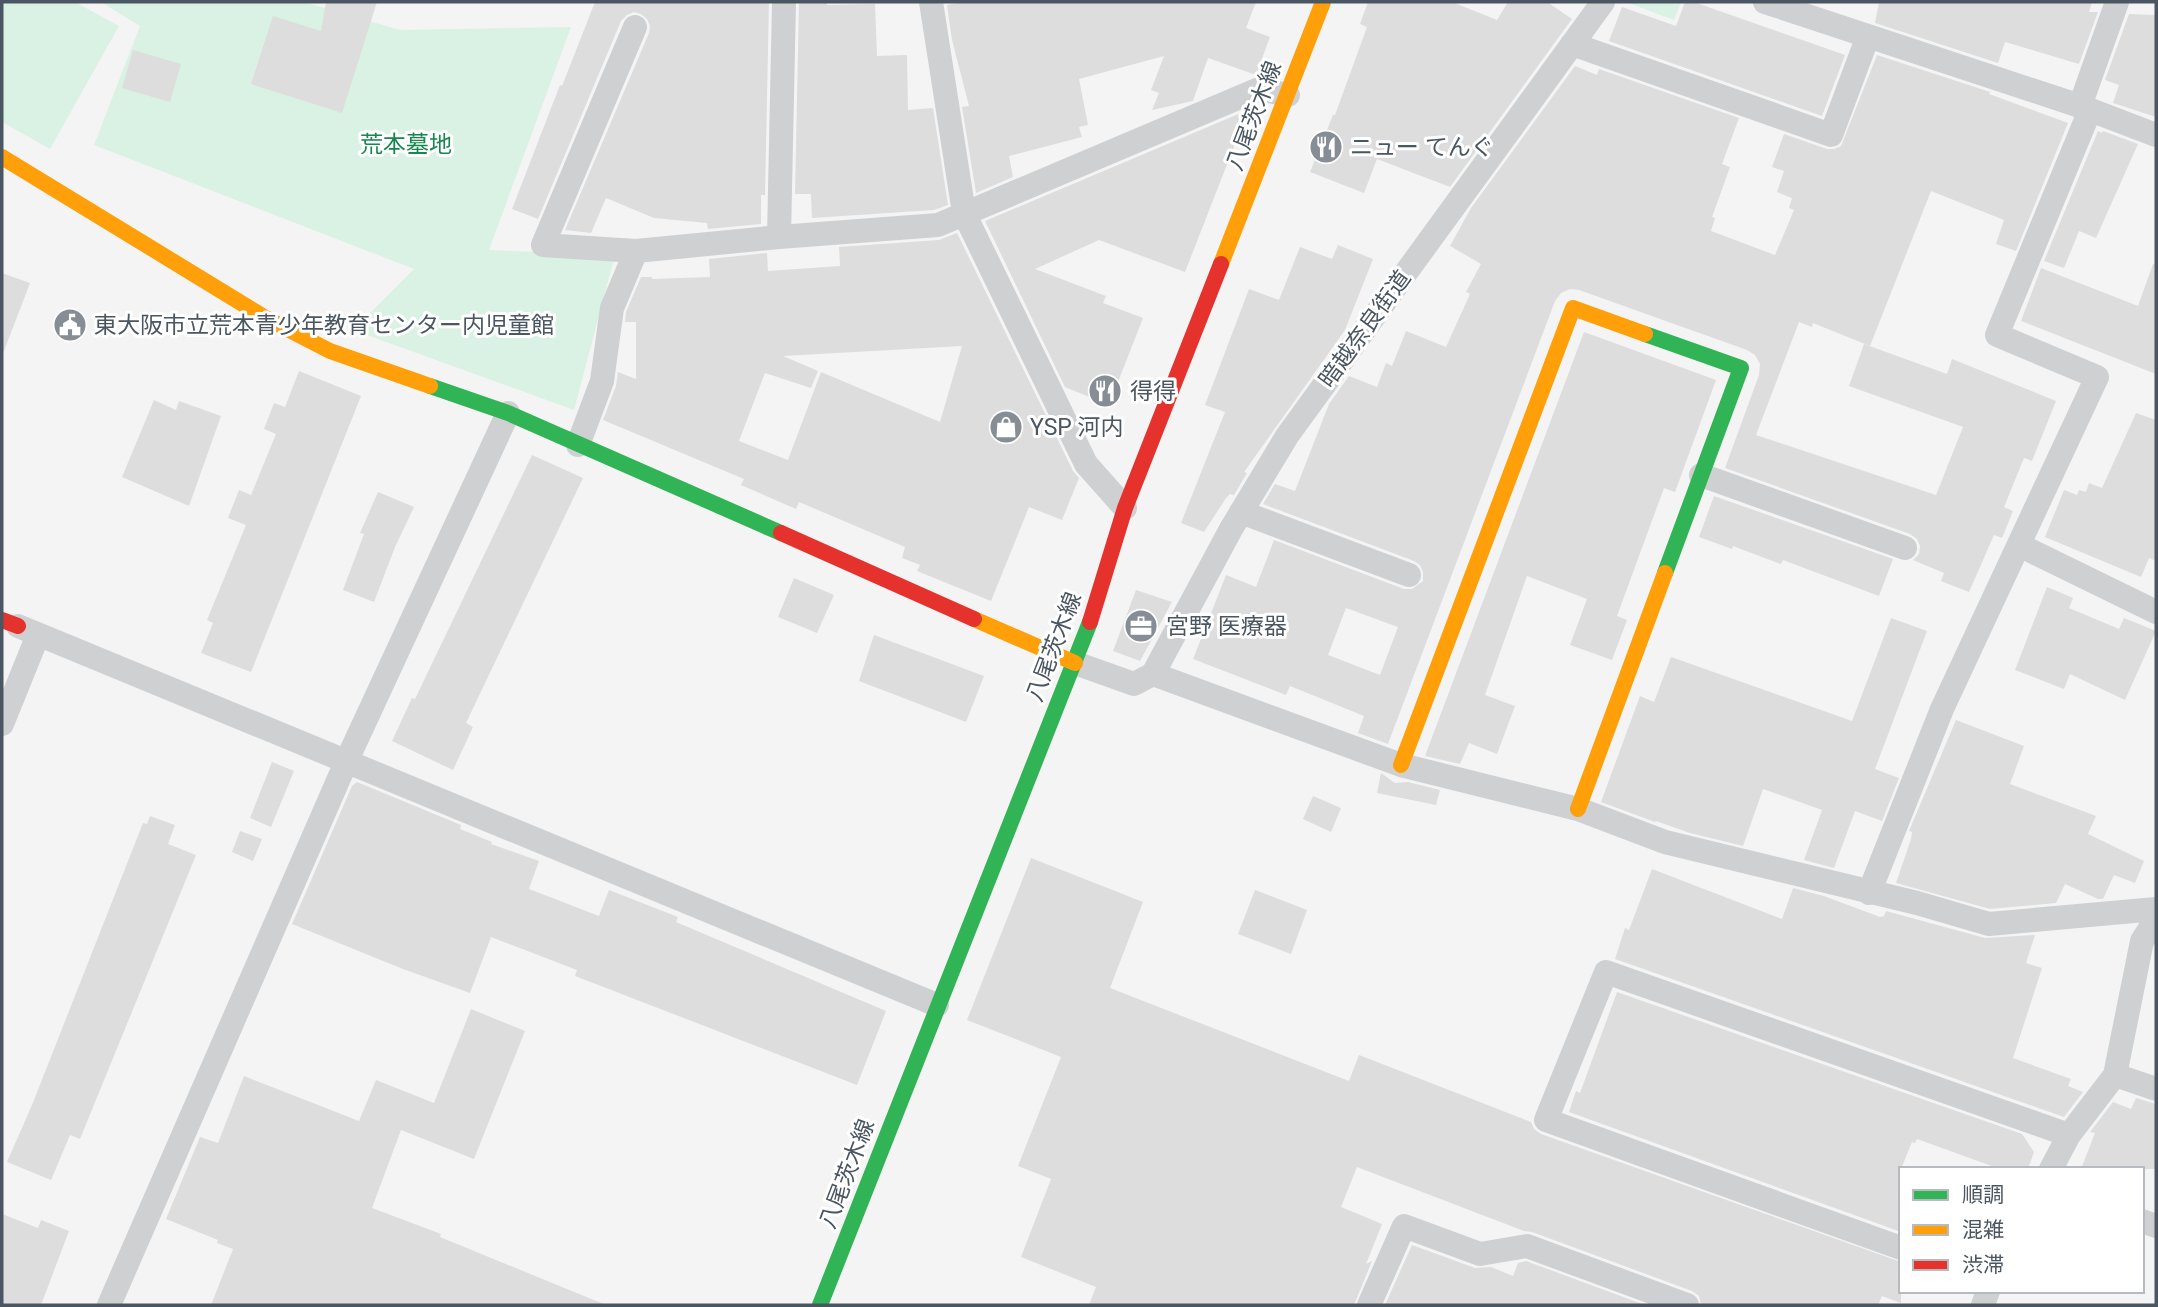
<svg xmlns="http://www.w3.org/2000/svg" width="2158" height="1307" font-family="Roboto,'Noto Sans JP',sans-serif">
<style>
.green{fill:#d9f2e3}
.building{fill:#ddddde;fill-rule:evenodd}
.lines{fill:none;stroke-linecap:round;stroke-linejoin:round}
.street{stroke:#ced0d2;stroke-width:24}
.fast{stroke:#30b455;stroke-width:16}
.slow{stroke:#ff9f0a;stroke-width:16}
.jam{stroke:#e5322d;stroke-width:16}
.labels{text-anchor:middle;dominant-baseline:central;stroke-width:6;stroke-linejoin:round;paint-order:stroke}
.street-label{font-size:23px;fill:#4a5661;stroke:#fff}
.park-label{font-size:23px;fill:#17864f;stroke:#fff}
.poi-label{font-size:23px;fill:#4a5661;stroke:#fff;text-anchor:start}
</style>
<rect width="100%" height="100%" fill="#f4f4f4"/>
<path class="green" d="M 3,2 L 75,2 L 119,26 L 50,149 L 2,122 Z
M 101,2 L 304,2 L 400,30 L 571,27 L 489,250 L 615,255 L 574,410 L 353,330 L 414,269 L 94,145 L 140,26 Z
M 1626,2 L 1681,2 L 1674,20 Z"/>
<path class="building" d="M 326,2 L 377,2 L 342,113 L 251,84 L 273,16 L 321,31 Z
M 595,2 L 769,2 L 765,195 L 761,195 L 761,224 L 708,229 L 707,223 L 654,218 L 606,198 L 591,233 L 565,230 L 649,33 L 650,26 L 647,19 L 641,14 L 634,12 L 627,15 L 621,21 L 538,219 L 512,209 L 560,85 L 562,86 Z
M 799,2 L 827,2 L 827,5 L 875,4 L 877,56 L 907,55 L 908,110 L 933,108 L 948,205 L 934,210 L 812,218 L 811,194 L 795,194 Z
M 965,2 L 1256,2 L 1246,28 L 1270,37 L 1256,75 L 1208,58 L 1193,101 L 1152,110 L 1159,93 L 1151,90 L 1164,56 L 1079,79 L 1088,125 L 1079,127 L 1082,137 L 1009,156 L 1013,177 L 976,193 L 962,107 L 969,106 L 952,40 L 947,5 Z
M 1368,2 L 1452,2 L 1497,20 L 1508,2 L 1547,2 L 1572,19 L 1450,187 L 1377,159 L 1364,193 L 1310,172 L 1333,115 L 1335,115 L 1367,27 L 1360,24 Z
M 1685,2 L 1694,2 L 1845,55 L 1822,116 L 1609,41 L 1622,7 L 1676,26 Z
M 1879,2 L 2092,2 L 2089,12 L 2098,12 L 2079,64 L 2005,42 L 1998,63 L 1875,23 Z
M 2129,14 L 2156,15 L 2156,117 L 2113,103 L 2119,85 L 2105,80 Z
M 133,50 L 181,64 L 170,102 L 122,88 Z
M 1877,55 L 1990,92 L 1989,94 L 2068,123 L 2016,251 L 1996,244 L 2004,220 L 1931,191 L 1870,346 L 1813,323 L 1812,327 L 1799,322 L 1756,435 L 1936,495 L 1963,427 L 1849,386 L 1864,344 L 1947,374 L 1952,359 L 2056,401 L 2032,461 L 2024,458 L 2004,507 L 2013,511 L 2002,538 L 1994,535 L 1969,592 L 1941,581 L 1944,573 L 1913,560 L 1919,554 L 1920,546 L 1917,539 L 1910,534 L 1725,468 L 1759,375 L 1760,364 L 1755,355 L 1747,350 L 1579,290 L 1570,289 L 1561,293 L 1555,301 L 1388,744 L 1358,733 L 1364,716 L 1290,686 L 1286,695 L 1193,659 L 1226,575 L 1256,587 L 1274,540 L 1404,589 L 1412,589 L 1423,581 L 1423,572 L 1420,565 L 1414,561 L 1263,504 L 1275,484 L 1295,491 L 1329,404 L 1349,376 L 1377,387 L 1386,363 L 1392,366 L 1406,331 L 1446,347 L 1470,294 L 1466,292 L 1481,264 L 1450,246 L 1471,208 L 1575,66 L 1597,75 L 1599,69 L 1739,118 L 1722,164 L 1730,167 L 1712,217 L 1715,218 L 1711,231 L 1775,255 L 1794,210 L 1789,208 L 1792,198 L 1777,192 L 1784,171 L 1772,167 L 1784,134 L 1827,149 L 1834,149 L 1841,146 ZM 1346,608 L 1398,627 L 1380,675 L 1328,655 Z
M 1248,110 L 1245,118 L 1250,120 L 1240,146 L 1235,144 L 1185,272 L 1099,240 L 1035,269 L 1106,296 L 1103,303 L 1143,318 L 1109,405 L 1065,387 L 985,221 Z
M 2098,131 L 2102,133 L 2103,131 L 2138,144 L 2096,238 L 2079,231 L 2064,268 L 2044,261 Z
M 957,233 L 1073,471 L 1079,478 L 1062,520 L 1029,507 L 991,601 L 917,571 L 920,565 L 902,558 L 905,547 L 799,502 L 796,509 L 741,485 L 744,479 L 603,420 L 616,386 L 618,372 L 636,379 L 636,322 L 625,322 L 626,312 L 641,277 L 652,277 L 652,279 L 710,277 L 709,259 L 767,253 L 768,271 L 840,266 L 839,247 L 939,240 ZM 962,346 L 940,422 L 821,372 L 788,460 L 739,441 L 765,373 L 811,388 L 818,371 L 783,356 Z
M 1338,245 L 1373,259 L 1345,330 L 1244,472 L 1247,473 L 1234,495 L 1230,494 L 1226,498 L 1204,532 L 1181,523 L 1225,412 L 1205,405 L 1249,289 L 1279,300 L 1300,247 L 1332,259 Z
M 2153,264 L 2156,264 L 2156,374 L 2021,321 L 2041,268 L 2138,306 Z
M 2,273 L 30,283 L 4,351 L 2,351 Z
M 1584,332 L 1716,380 L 1675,492 L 1664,488 L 1617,616 L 1627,620 L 1612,660 L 1570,645 L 1587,599 L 1527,576 L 1485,695 L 1515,706 L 1497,754 L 1469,743 L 1460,764 L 1425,756 Z
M 299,371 L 361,396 L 251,672 L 201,653 L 213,623 L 207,620 L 246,525 L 228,518 L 239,490 L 251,495 L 276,434 L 264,429 L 274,403 L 285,407 Z
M 154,400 L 176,410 L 179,401 L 221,416 L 189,506 L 122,477 Z
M 2136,413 L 2156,420 L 2156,561 L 2149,558 L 2141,577 L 2045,537 L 2064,490 L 2077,495 L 2079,490 L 2086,492 L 2089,483 L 2102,488 Z
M 532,455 L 583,478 L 466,723 L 473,727 L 453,770 L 392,741 L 412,698 L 415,699 Z
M 378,492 L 414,507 L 395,547 L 374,602 L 343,590 L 364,534 L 360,533 Z
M 1714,496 L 1893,559 L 1879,596 L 1783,560 L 1781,564 L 1733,546 L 1732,549 L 1699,537 Z
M 794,578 L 834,595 L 817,633 L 778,617 Z
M 2047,587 L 2073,598 L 2069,608 L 2119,629 L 2124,618 L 2156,631 L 2125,700 L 2070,674 L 2064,689 L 2015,670 Z
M 1136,590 L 1172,602 L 1140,661 L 1113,651 Z
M 1891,618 L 1927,631 L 1875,769 L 1899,778 L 1882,821 L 1855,811 L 1834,868 L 1804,860 L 1822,810 L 1763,789 L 1743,846 L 1690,833 L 1656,821 L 1655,822 L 1601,802 L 1640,696 L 1654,702 L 1671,657 L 1852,721 Z
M 874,635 L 984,676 L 966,722 L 859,681 Z
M 1956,720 L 2024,746 L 2010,784 L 2096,816 L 2088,834 L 2144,861 L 2135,883 L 2114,875 L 2103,899 L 2098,899 L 2065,884 L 2056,903 L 1990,909 L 1896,883 L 1911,839 L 1912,832 L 1909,831 Z
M 272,762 L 294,771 L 271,827 L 250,818 Z
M 1381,773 L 1395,783 L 1408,782 L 1440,790 L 1436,805 L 1377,793 Z
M 357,782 L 461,825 L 460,829 L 492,842 L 491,844 L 539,861 L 529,889 L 599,916 L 609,890 L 678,917 L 676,922 L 886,1011 L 857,1085 L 575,976 L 577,970 L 491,937 L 470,993 L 403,969 L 292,924 L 352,786 Z
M 1313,796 L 1341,808 L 1331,832 L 1303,819 Z
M 150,816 L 175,825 L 168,844 L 196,855 L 80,1139 L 70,1135 L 51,1180 L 7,1162 L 32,1105 L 143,823 L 147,824 Z
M 240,831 L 262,839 L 253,861 L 232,852 Z
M 1031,858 L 1143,902 L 1110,988 L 1349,1081 L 1359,1055 L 1531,1122 L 1534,1129 L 1541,1134 L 1901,1262 L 1901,1303 L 1882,1296 L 1878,1305 L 1701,1305 L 1699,1296 L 1692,1291 L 1532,1232 L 1524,1231 L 1357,1167 L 1341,1207 L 1382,1224 L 1366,1264 L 1372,1261 L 1354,1305 L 1089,1305 L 1096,1287 L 1021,1257 L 1051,1179 L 1018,1166 L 1061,1057 L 967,1020 Z
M 1652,869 L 1782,919 L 1793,888 L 1824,896 L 1880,917 L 1884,916 L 1886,911 L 1985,938 L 2035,935 L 2026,963 L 2042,968 L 2013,1058 L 2071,1079 L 2068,1086 L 2083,1092 L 2064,1117 L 1615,959 L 1625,928 L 1629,930 Z
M 1255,890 L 1307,910 L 1291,954 L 1238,934 Z
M 1617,992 L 2022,1134 L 2034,1152 L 2028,1169 L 2000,1169 L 1917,1139 L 1915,1143 L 1912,1142 L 1901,1169 L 1901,1232 L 1569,1112 L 1576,1091 L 1580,1093 Z
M 471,1009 L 525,1031 L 474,1159 L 401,1130 L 372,1208 L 441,1234 L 440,1237 L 606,1305 L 211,1305 L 233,1249 L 217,1243 L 218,1240 L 166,1219 L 200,1137 L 218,1143 L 244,1076 L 359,1121 L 376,1080 L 434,1103 Z
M 2136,1098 L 2156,1104 L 2156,1169 L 2081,1169 L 2095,1133 L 2090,1132 L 2113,1102 L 2131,1109 Z
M 2,1214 L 38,1228 L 41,1220 L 69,1231 L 41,1305 L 2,1305 Z
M 1412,1245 L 1475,1268 L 1491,1267 L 1513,1276 L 1518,1263 L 1526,1261 L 1645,1305 L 1385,1305 Z"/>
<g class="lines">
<path class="street" d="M 931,2 L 964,213 L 1086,464 L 1125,508
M 1765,2 L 2080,106 L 2156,135
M 635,27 L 543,245 L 636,251
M 1572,44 L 1831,135 L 1868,36
M 2080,106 L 2117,2
M 779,237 L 784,2
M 578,445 L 602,381 L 612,308 L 636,251 L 779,237 L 938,225 L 1259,89 L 1288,95
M 1701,475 L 1905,548
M 1241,512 L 1409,575
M 2019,545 L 2156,612
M 18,626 L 937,1005
M 1075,663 L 1134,684 L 1153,674 L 1401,765 L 1578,809 L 1665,842 L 1917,903 L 1989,924 L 2156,909
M 1153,674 L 1231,529 L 1287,436 L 1603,2
M 2,724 L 38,635
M 1869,893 L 1942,709 L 2097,377 L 1997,335 L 2090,110
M 2115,1075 L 2156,1089
M 2051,1169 L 2069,1135 L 2115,1075 L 2142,941 L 2156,919
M 2142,1221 L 2156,1226
M 1901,1248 L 1546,1120 L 1606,972 L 2069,1135
M 109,1305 L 347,760 L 508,413
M 1369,1305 L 1404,1226 L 1480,1254 L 1527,1246 L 1687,1305
M 1983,1305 L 1988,1291"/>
<path class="fast" d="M 1645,334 L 1741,368 L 1665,573
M 430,386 L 508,413 L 781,533
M 820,1305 L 1090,622"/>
<path class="slow" d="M 2,157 L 264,317 L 330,351 L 430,386
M 1221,264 L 1323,2
M 974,619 L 1075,663
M 1401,765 L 1573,308 L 1645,334
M 1578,809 L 1665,573"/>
<path class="jam" d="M 781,533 L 974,619
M 2,620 L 18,626
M 1090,622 L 1125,508 L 1221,264"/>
</g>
<defs>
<symbol id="restaurant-disc" viewBox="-11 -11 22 22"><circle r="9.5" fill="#868d94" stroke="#fff"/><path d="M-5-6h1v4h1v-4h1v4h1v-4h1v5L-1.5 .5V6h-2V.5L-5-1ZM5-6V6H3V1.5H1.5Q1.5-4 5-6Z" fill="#fff"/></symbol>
<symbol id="civic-disc" viewBox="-11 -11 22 22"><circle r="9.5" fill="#868d94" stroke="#fff"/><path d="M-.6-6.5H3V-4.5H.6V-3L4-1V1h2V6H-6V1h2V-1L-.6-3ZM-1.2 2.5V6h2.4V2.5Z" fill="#fff"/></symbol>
<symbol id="shop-disc" viewBox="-11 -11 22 22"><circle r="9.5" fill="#868d94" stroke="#fff"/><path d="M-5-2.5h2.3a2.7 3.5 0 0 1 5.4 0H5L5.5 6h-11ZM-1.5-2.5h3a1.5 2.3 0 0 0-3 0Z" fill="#fff"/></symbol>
<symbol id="office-disc" viewBox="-11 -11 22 22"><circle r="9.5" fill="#868d94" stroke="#fff"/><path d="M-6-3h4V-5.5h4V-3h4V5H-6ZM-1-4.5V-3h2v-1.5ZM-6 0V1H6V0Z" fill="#fff"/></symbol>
</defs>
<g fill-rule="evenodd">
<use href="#restaurant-disc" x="1307" y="128" width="38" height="38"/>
<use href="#civic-disc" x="51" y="306" width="38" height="38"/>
<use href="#restaurant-disc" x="1086" y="372" width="38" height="38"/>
<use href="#shop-disc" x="987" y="408" width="38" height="38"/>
<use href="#office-disc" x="1122" y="607" width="38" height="38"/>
</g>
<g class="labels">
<g class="street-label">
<text transform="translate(1254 116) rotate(-69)">八尾茨木線</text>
<text transform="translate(1365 329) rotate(-54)">暗越奈良街道</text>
<text transform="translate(1054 647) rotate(-69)">八尾茨木線</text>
<text transform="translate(847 1174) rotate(-69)">八尾茨木線</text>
</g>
<g class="park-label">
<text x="406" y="144">荒本墓地</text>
</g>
<g class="poi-label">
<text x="1350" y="147">ニュー てんぐ</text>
<text x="94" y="325">東大阪市立荒本青少年教育センター内児童館</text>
<text x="1130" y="391">得得</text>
<text x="1030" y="427">YSP 河内</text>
<text x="1166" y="626">宮野 医療器</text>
</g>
</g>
<rect width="2158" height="1307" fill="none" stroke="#4a5661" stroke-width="7"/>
<rect x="1899" y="1167" width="245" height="126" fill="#ffffff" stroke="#b7bbc0" stroke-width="2"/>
<rect x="1913" y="1190" width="35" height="10" fill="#30b455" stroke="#b7bbc0" stroke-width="2"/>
<text x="1962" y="1202" font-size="21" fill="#4a5661">順調</text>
<rect x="1913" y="1225" width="35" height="10" fill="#ff9f0a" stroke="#b7bbc0" stroke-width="2"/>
<text x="1962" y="1237" font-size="21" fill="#4a5661">混雑</text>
<rect x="1913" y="1260" width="35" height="10" fill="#e5322d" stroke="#b7bbc0" stroke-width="2"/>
<text x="1962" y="1272" font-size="21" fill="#4a5661">渋滞</text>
</svg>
